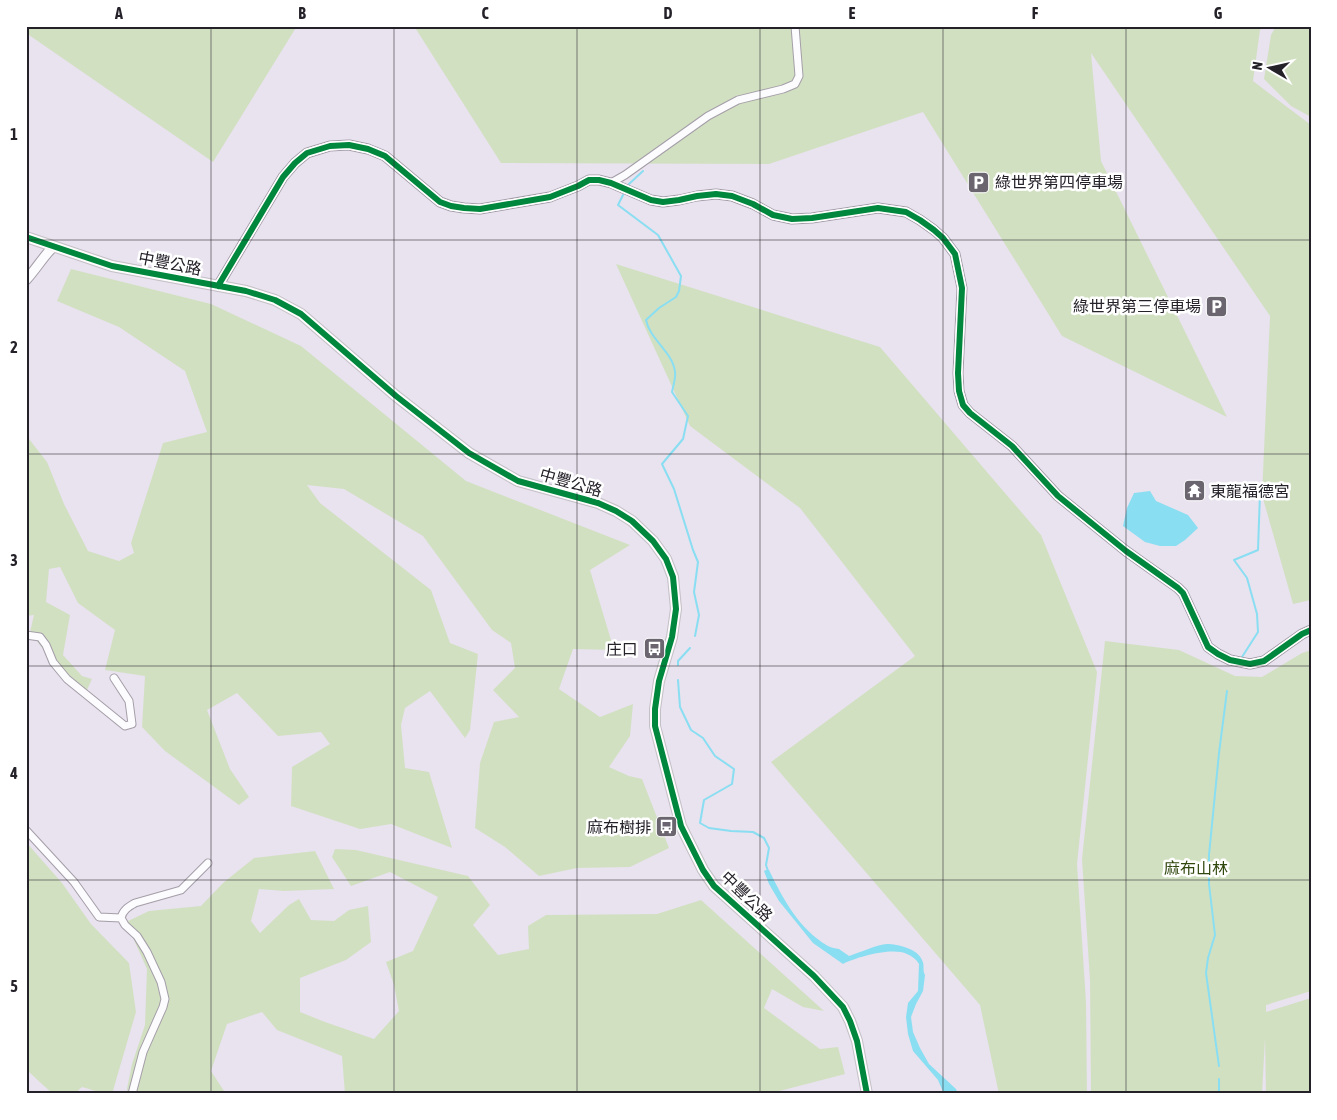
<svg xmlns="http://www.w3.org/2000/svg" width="1337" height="1120" font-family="'Asap Condensed','Noto Sans TC',sans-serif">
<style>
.green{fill:#d2e0c2}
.water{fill:#89def2}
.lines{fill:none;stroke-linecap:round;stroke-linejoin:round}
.stream{stroke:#89def2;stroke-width:2}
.minor-casing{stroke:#a49ea8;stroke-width:9}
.tertiary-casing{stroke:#a49ea8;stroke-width:11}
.primary-casing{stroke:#c3c0c6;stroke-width:12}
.minor{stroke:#fcfbfd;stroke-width:7}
.tertiary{stroke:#fcfbfd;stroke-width:9}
.primary{stroke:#f6f1f2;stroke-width:10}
.cycleway-casing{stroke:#fff;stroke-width:9}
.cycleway{stroke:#00873e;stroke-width:6}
.grid{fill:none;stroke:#252129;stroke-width:1;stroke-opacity:0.55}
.labels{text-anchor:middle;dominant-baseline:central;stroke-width:5;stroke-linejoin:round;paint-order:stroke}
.poi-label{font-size:16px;fill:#252129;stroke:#fff;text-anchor:end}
.street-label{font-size:16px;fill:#252129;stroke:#fff}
.park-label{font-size:16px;fill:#30470e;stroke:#fff}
.neatline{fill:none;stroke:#252129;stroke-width:2}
.grid-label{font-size:16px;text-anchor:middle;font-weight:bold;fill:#252129}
</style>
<rect width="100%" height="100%" fill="#e9e2ef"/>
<path class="green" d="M 26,26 L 297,26 L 213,162 L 26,33 Z
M 414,26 L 1263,26 L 1260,30 L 1253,81 L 1311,125 L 1311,600 L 1293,604 L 1262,495 L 1270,316 L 1091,53 L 1101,161 L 1227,417 L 1062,336 L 923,112 L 769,164 L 501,163 Z
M 1276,26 L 1311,26 L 1311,117 L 1291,106 L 1264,79 L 1271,35 Z
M 616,264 L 880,347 L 1041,535 L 1097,672 L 1077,864 L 1086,1002 L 1087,1094 L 999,1094 L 980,1005 L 771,762 L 915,656 L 800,508 L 690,426 Z
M 71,269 L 211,304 L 301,346 L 466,481 L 630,545 L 590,570 L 614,650 L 573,649 L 559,689 L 600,717 L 633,704 L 630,736 L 609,767 L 629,776 L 642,779 L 669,848 L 630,867 L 577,868 L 539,876 L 505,847 L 475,828 L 480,763 L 494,722 L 519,717 L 493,690 L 515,668 L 511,643 L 492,630 L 423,536 L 344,489 L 307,485 L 320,503 L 431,590 L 450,643 L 478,654 L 470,730 L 465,738 L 430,691 L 405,708 L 401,725 L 405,768 L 429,772 L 452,848 L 391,824 L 360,829 L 291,806 L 292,767 L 330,744 L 321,732 L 278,736 L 237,693 L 207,710 L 230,769 L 249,797 L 239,805 L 165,751 L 142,727 L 145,676 L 105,670 L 115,630 L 78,603 L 60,567 L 49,569 L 46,602 L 70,615 L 63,655 L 82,676 L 92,679 L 87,690 L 67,680 L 30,632 L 34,615 L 26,616 L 26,435 L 47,462 L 64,504 L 88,551 L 119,561 L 134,553 L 131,543 L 163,443 L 207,432 L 185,371 L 119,327 L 57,301 Z
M 1105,641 L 1179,650 L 1235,676 L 1262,677 L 1302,653 L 1311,650 L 1311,991 L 1266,1005 L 1266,1012 L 1311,998 L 1311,1094 L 1266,1094 L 1265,1038 L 1262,1094 L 1091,1094 L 1090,980 L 1082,859 Z
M 26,842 L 62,883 L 91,924 L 129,963 L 136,1012 L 112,1094 L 106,1094 L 82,1087 L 74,1094 L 53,1094 L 43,1085 L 29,1072 L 26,1064 Z
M 335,849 L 356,850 L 468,876 L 490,905 L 473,925 L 498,955 L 529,949 L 528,926 L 546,915 L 657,914 L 701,900 L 824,1011 L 803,1007 L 772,989 L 764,1008 L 820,1049 L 838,1047 L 845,1074 L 768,1094 L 345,1094 L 342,1056 L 277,1030 L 262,1012 L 227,1024 L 211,1071 L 226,1094 L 128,1094 L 127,1089 L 132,1064 L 145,1025 L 147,969 L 126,922 L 149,911 L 201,906 L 223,883 L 254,858 L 315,851 L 334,889 L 284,891 L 259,889 L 251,921 L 260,933 L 289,905 L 299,899 L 311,920 L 334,921 L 349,910 L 368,906 L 371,942 L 346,960 L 300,978 L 300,1012 L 325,1022 L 374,1039 L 399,1011 L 394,985 L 386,962 L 413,951 L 438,897 L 390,872 L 351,886 L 332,857 Z"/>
<path class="water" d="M 1150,491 L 1156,501 L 1188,515 L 1198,528 L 1185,540 L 1176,546 L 1160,546 L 1145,542 L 1123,526 L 1127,508 L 1134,493 Z
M 766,870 L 769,870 C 783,899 799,929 828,946 C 832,948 835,948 839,949 C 842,951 846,954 849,956 C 859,953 878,944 887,944 C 898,944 918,949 922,960 C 925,965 922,970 925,975 L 923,991 L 916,1004 L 911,1017 L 913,1032 L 920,1048 L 929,1064 L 956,1089 L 958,1094 L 944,1094 L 938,1080 L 913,1051 L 908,1034 L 906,1017 L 908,1003 L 918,991 L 919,964 C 916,959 912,956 907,954 C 892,947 857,957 843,964 L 813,943 L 779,901 L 769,884 L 764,871 Z"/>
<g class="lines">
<path class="stream" d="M 629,184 L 643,171
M 623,195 L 618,205 L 658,235 L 681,276 L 679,291 L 676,297 L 659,308 L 646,320 C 650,340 673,352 675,372 C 676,378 673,386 672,392 L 688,416 L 683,439 L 662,464 L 674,489 L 693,550 L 698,562 L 694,592 L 699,615 L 695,636
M 1242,657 L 1258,632 L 1257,614 L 1247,578 L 1234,560 L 1258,550 L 1260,493
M 678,665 L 678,661 L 690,648
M 678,680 L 680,707 L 691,730 L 703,738 L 715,756 L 734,769 L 732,784 L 704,800 L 700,823 L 709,828 L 731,831 L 753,832 L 764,838 L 769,848 L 766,865 L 768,871
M 1219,1066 L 1206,973 L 1208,958 L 1215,935 L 1209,884 L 1209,855 L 1219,753 L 1227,691
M 1219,1094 L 1219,1079"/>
<defs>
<path id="minor" d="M 611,183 L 625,175 L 708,116 L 738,100 L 783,89 L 795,84 L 799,76 L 795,26
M 26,635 L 40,637 L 46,645 L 53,662 L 67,679 L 125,726 L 132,724 L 129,701 L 114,678
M 26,830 L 74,882 L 99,917 L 121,918
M 132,1094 L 143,1052 L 163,1007 L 165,999 L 161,982 L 147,952 L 137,936 L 125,925 L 121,918 C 123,910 128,907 135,903 L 181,890 L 208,863"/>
<path id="tertiary" d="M 26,280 C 36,269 43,257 53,247
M 218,286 L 283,177 L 295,163 L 307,153 L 330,146 L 349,145 L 368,149 L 385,156 L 440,202 L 451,206 L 464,208 L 480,209 L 550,197 L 578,186 L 589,180 L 599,180 L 611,183 L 651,200 L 663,202 L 679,200 L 697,196 L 716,194 L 732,196 L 753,204 L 773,215 L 792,219 L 812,218 L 878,208 L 906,212 L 920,220 L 934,230 L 943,238 L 955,254 L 962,288 L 958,373 L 959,391 L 963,405 L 970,413 L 1012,446 L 1058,496 L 1126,551 L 1178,588 L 1183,593 L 1208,647 L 1218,654 L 1230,660 L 1250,664 L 1264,661 L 1302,634 L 1311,630"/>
<path id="primary" d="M 26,237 L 112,266 L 246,291 L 275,300 L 301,314 L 396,396 L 469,453 L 518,481 L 598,503 L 616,511 L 632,521 L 653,541 L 666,559 L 673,577 L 676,609 L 672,637 L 659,681 L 655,709 L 655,726 L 681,826 L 703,870 L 714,886 L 814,976 L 843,1007 L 850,1021 L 857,1041 L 867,1094"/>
</defs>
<use href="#minor" class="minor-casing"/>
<use href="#tertiary" class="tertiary-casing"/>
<use href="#primary" class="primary-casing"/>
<use href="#minor" class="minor"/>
<use href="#tertiary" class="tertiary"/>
<use href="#primary" class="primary"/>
<defs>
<path id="cycleway" d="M 26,237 L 112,266 L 246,291 L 275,300 L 301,314 L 396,396 L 469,453 L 518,481 L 598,503 L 616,511 L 632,521 L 653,541 L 666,559 L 673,577 L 676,609 L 672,637 L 659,681 L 655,709 L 655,726 L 681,826 L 703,870 L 714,886 L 814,976 L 843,1007 L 850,1021 L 857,1041 L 867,1094
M 218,286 L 283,177 L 295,163 L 307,153 L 330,146 L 349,145 L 368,149 L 385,156 L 440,202 L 451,206 L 464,208 L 480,209 L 550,197 L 578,186 L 589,180 L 599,180 L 611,183 L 651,200 L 663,202 L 679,200 L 697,196 L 716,194 L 732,196 L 753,204 L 773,215 L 792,219 L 812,218 L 878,208 L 906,212 L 920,220 L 934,230 L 943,238 L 955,254 L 962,288 L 958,373 L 959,391 L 963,405 L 970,413 L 1012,446 L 1058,496 L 1126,551 L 1178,588 L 1183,593 L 1208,647 L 1218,654 L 1230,660 L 1250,664 L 1264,661 L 1302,634 L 1311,630"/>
</defs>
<use href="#cycleway" class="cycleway-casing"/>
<use href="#cycleway" class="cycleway"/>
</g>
<path class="grid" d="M 211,26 L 211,1094M 394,26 L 394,1094M 577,26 L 577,1094M 760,26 L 760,1094M 943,26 L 943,1094M 1126,26 L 1126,1094M 26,240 L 1311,240M 26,454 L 1311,454M 26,666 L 1311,666M 26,880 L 1311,880"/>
<defs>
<symbol id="parking-square" viewBox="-11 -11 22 22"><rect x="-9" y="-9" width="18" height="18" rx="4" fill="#6a656e" stroke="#fff"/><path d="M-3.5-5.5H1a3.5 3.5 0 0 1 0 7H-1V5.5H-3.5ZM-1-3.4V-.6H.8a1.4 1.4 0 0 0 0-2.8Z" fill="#fff"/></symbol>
<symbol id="temple-square" viewBox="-11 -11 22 22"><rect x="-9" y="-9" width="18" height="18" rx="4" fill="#6a656e" stroke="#fff"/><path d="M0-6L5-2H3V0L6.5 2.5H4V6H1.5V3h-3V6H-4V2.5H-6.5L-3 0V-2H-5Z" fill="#fff"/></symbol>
<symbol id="bus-square" viewBox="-11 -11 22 22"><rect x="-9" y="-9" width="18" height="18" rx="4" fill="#6a656e" stroke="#fff"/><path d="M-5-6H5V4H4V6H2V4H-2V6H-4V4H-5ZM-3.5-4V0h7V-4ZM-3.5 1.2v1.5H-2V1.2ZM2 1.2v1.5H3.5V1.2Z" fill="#fff"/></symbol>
</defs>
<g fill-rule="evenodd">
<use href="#parking-square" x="966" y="170" width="25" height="25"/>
<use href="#parking-square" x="1204" y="294" width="25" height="25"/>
<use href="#temple-square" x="1182" y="478" width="25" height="25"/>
<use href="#bus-square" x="642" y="636" width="25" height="25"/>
<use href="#bus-square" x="654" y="814" width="25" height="25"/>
</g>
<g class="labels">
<g class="poi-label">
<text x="995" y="182" text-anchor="start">綠世界第四停車場</text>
<text x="1201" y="306">綠世界第三停車場</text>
<text x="1210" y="491" text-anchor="start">東龍福德宮</text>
<text x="638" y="649">庄口</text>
<text x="651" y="827">麻布樹排</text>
</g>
<g class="street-label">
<text transform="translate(170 263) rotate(11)">中豐公路</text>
<text transform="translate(571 482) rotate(16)">中豐公路</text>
<text transform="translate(747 896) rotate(44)">中豐公路</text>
</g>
<g class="park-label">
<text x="1196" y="868">麻布山林</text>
</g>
</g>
<rect width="1337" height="1120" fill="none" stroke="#ffffff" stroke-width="55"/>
<g transform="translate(1270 68) rotate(279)" stroke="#ffffff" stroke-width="4" paint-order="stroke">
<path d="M0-4L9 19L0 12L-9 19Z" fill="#252129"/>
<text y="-8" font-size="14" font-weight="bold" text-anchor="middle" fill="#252129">N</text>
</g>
<rect x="28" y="28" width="1282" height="1064" class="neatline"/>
<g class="grid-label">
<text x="119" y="19">A</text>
<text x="302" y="19">B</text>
<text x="485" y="19">C</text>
<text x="668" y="19">D</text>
<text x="852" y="19">E</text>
<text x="1035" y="19">F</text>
<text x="1218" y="19">G</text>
<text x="14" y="140">1</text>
<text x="14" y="353">2</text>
<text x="14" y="566">3</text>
<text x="14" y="779">4</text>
<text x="14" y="992">5</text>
</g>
</svg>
